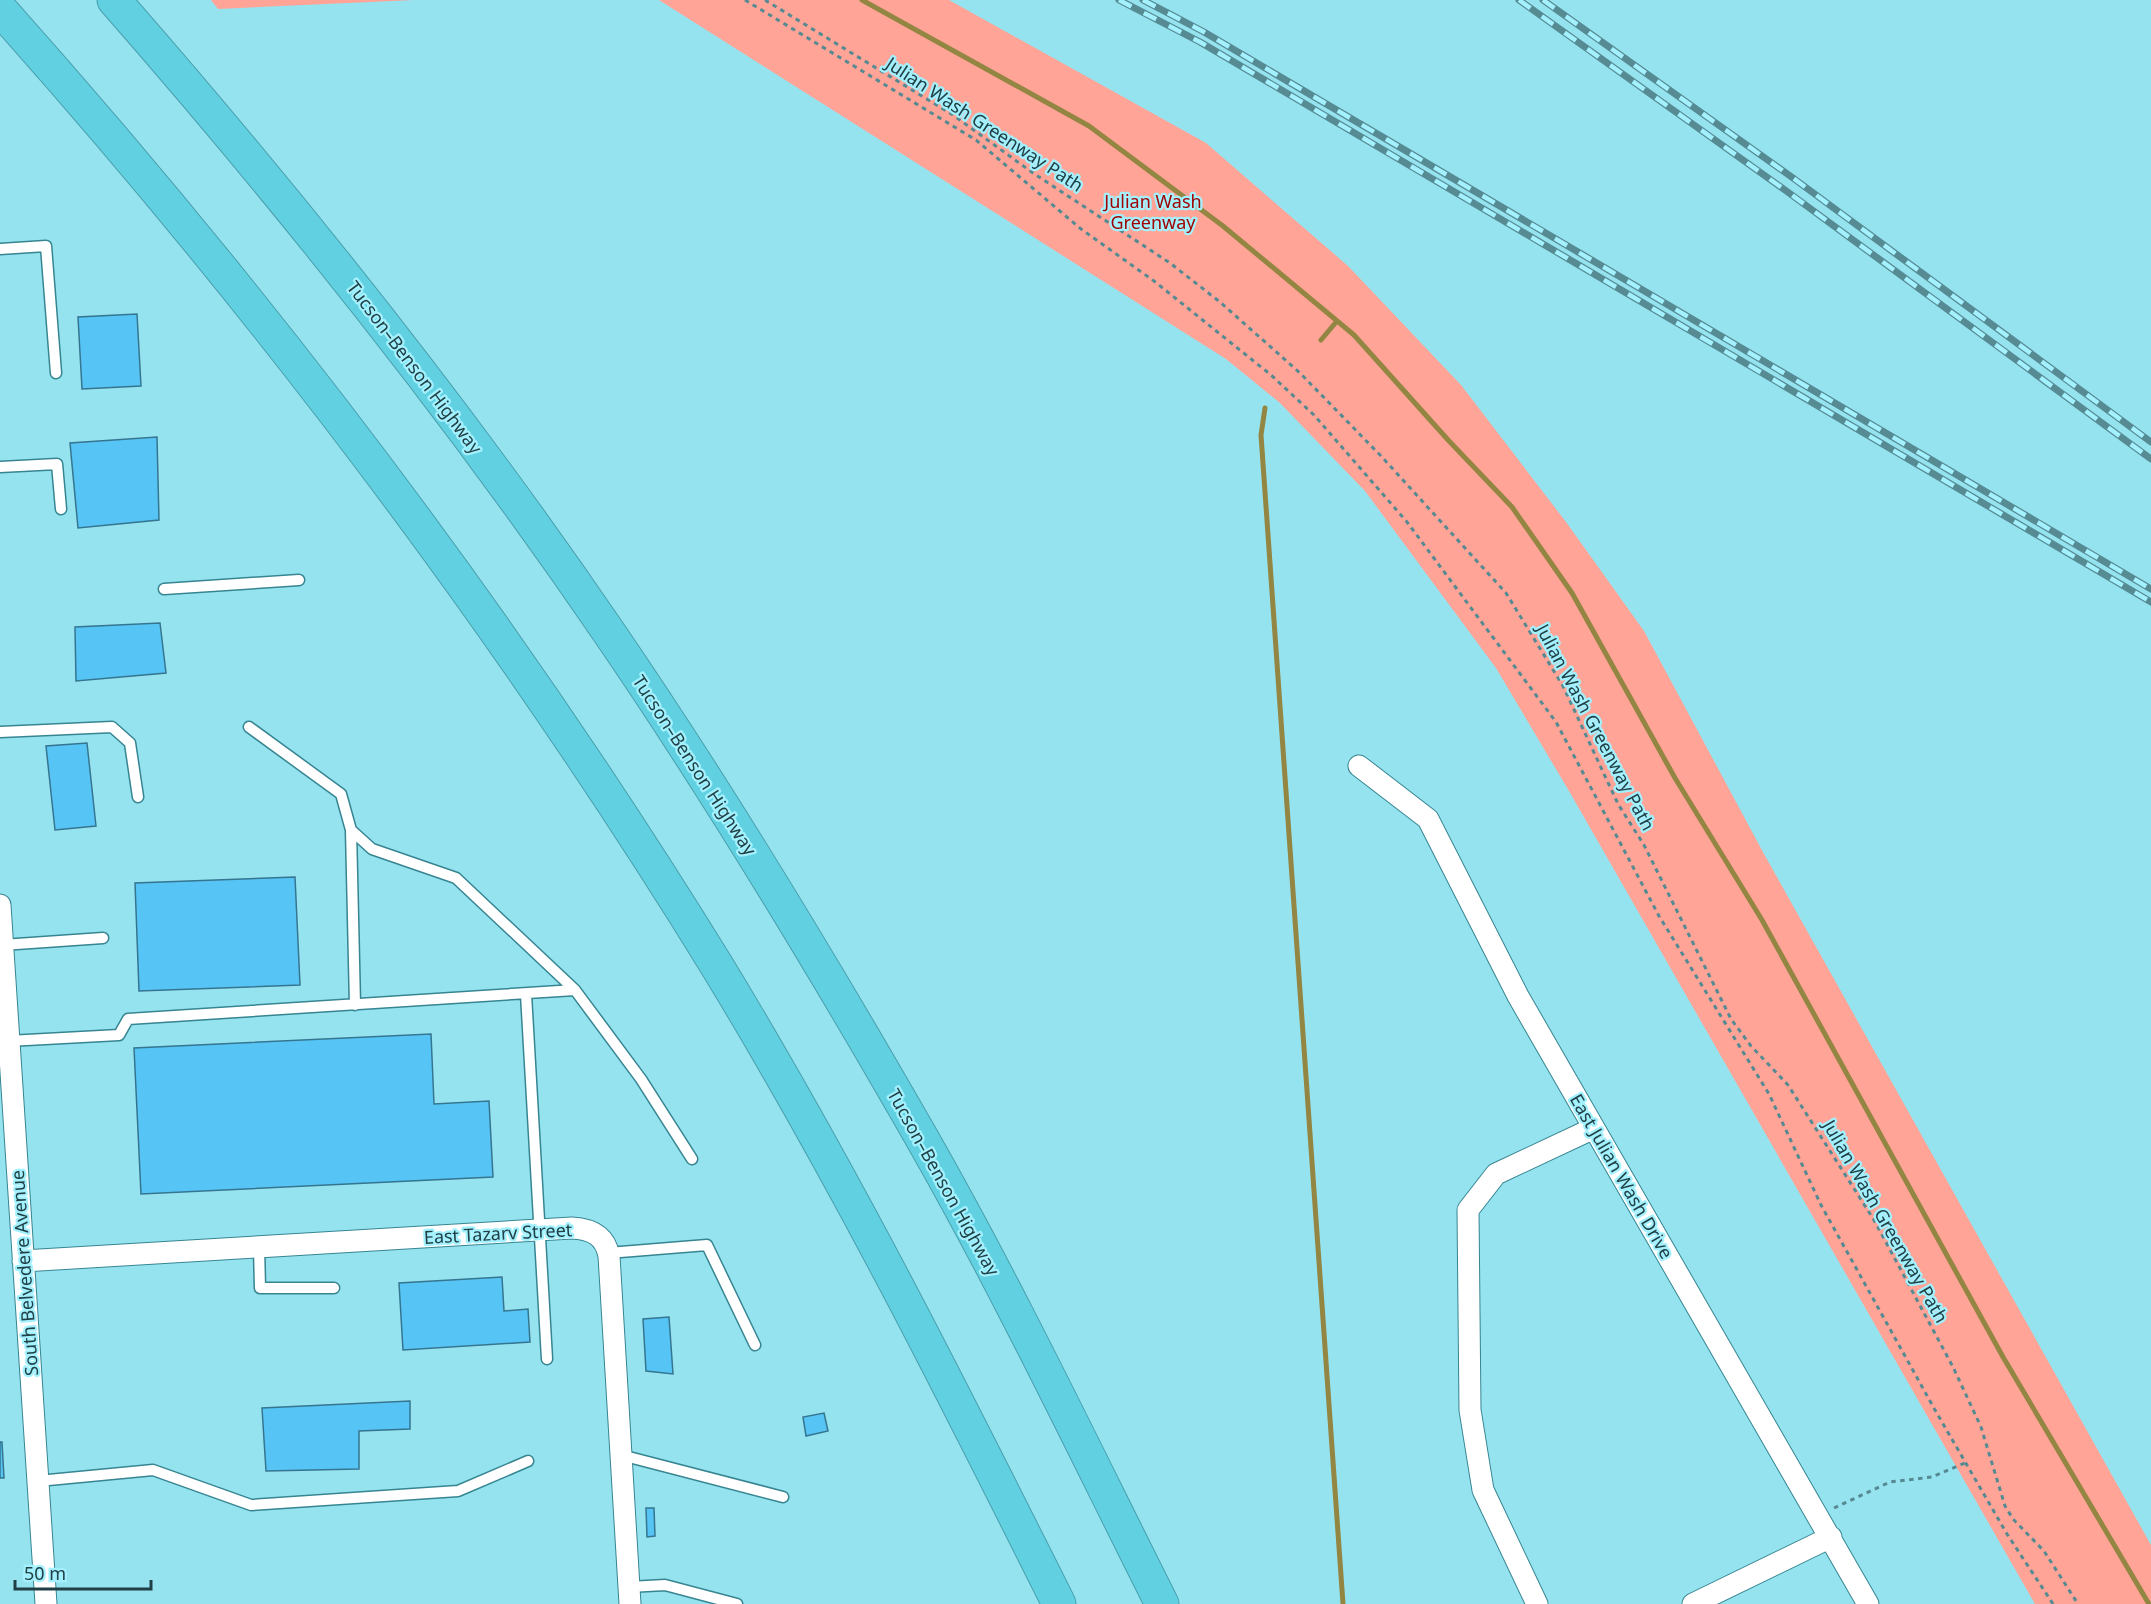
<svg xmlns="http://www.w3.org/2000/svg" width="2151" height="1604" font-family="'Noto Sans',sans-serif">
<style>
.green{fill:#ffa496}
.lines{fill:none;stroke-linecap:round;stroke-linejoin:round}
.stream{stroke:#938542;stroke-width:5}
.building{fill:#56c5f5;stroke:#357590;stroke-width:1.5}
.service-casing{stroke:#368591;stroke-width:13}
.minor-casing{stroke:#368591;stroke-width:23}
.motorway-casing{stroke:#4a9eab;stroke-width:35}
.path{stroke:#558a92;stroke-width:3;stroke-dasharray:4.5 4.5;stroke-linecap:butt}
.service{stroke:#fff;stroke-width:10}
.minor{stroke:#fff;stroke-width:21}
.motorway{stroke:#61d1e2;stroke-width:33}
.rail-casing{stroke:#568b94;stroke-width:7}
.rail{stroke:#a3f1fe;stroke-width:4.5;stroke-dasharray:14;stroke-linecap:butt}
.labels{text-anchor:middle;dominant-baseline:central;stroke-width:4.5;stroke-linejoin:round;paint-order:stroke}
.street-label{font-size:18px;fill:#204045;stroke:#a3f1fe}
.park-label{font-size:18px;fill:#a00302;stroke:#a3f1fe}
</style>
<rect width="100%" height="100%" fill="#96e3f0"/>
<path class="green" d="M 211,0 L 414,0 L 218,9 Z
M 659,0 L 949,0 L 1206,143 L 1348,266 L 1461,385 L 1566,522 L 1644,631 L 1764,854 L 2151,1545 L 2151,1604 L 2035,1604 L 1569,791 L 1496,668 L 1365,491 L 1280,403 L 1226,359 Z"/>
<g class="lines">
<path class="stream" d="M 862,0 L 1089,126 L 1223,226 L 1354,335 L 1449,441 L 1512,507 L 1572,593 L 1675,778 L 1762,920 L 2003,1357 L 2149,1604
M 1321,340 L 1337,321
M 1265,408 L 1261,435 L 1343,1604"/>
</g>
<path class="building" d="M 137,314 L 141,386 L 82,389 L 78,317 Z
M 157,437 L 159,520 L 78,528 L 70,443 Z
M 160,623 L 166,673 L 76,681 L 75,627 Z
M 87,743 L 96,826 L 55,830 L 46,746 Z
M 295,877 L 300,985 L 139,991 L 135,883 Z
M 431,1034 L 434,1104 L 489,1101 L 493,1177 L 141,1194 L 134,1048 Z
M 502,1277 L 504,1311 L 528,1309 L 530,1342 L 403,1350 L 399,1283 Z
M 669,1317 L 673,1374 L 646,1371 L 643,1319 Z
M 410,1401 L 410,1429 L 359,1431 L 359,1469 L 266,1471 L 262,1408 Z
M 824,1413 L 828,1431 L 806,1436 L 803,1417 Z
M 0,1442 L 2,1442 L 4,1478 L 0,1478 Z
M 646,1508 L 654,1508 L 655,1536 L 647,1537 Z"/>
<g class="lines">
<defs>
<path id="service" d="M 0,249 L 46,246 L 56,373
M 0,467 L 57,464 L 61,509
M 164,589 L 299,580
M 249,727 L 341,794 L 351,830 L 355,1005
M 0,732 L 112,727 L 130,743 L 138,797
M 351,830 L 372,849 L 456,878 L 575,990
M 2,945 L 103,938
M 526,994 L 547,1359
M 8,1041 L 119,1035 L 128,1019 L 575,990 L 641,1079 L 692,1159
M 259,1247 L 260,1288 L 334,1288
M 608,1253 L 707,1245 L 755,1345
M 621,1455 L 783,1497
M 38,1481 L 153,1470 L 251,1505 L 458,1491 L 528,1461
M 629,1587 L 665,1585 L 737,1604"/>
<path id="minor" d="M 1359,766 L 1428,819 L 1518,996 L 1868,1604
M 0,905 L 46,1604
M 23,1261 L 572,1228 C 591,1229 605,1235 609,1256 L 630,1604
M 1537,1604 L 1483,1490 L 1470,1410 L 1468,1210 L 1496,1174 L 1594,1128
M 1693,1604 L 1831,1537"/>
<path id="motorway" d="M 114,0 C 290,201 457,410 608,631 C 721,796 824,967 923,1140 C 1009,1291 1084,1449 1162,1604
M 0,9 C 267,308 507,625 717,966 C 843,1173 951,1388 1059,1604"/>
</defs>
<use href="#service" class="service-casing"/>
<use href="#minor" class="minor-casing"/>
<use href="#motorway" class="motorway-casing"/>
<path class="path" d="M 745,0 L 976,140 L 1081,229 L 1154,281 L 1271,375 L 1314,415 L 1407,522 L 1556,722 L 1659,916 L 1769,1094 L 1821,1205 L 1935,1410 L 2007,1534 L 2053,1604
M 765,0 L 953,115 L 1033,173 L 1170,263 L 1220,302 L 1300,373 L 1381,456 L 1506,593 L 1563,686 L 1618,804 L 1644,845 L 1731,1019 L 1751,1046 L 1788,1085 L 1874,1220 L 1953,1367 L 1981,1427 L 2005,1506 L 2013,1519 L 2044,1551 L 2078,1604
M 1834,1508 L 1890,1482 L 1932,1477 L 1965,1463"/>
<use href="#service" class="service"/>
<use href="#minor" class="minor"/>
<use href="#motorway" class="motorway"/>
<defs>
<path id="rail" d="M 1119,0 L 1200,42 L 2151,602
M 1143,0 L 1204,32 L 2151,589
M 1519,0 L 1785,190 L 2151,459
M 1543,0 L 1793,178 L 2151,442"/>
</defs>
<use href="#rail" class="rail-casing"/>
<use href="#rail" class="rail"/>
</g>
<g class="labels">
<g class="street-label">
<text transform="translate(985 124) rotate(33)">Julian Wash Greenway Path</text>
<text transform="translate(415 367) rotate(53)">Tucson–Benson Highway</text>
<text transform="translate(1596 727) rotate(62)">Julian Wash Greenway Path</text>
<text transform="translate(695 765) rotate(57)">Tucson–Benson Highway</text>
<text transform="translate(1622 1176) rotate(60)">East Julian Wash Drive</text>
<text transform="translate(944 1182) rotate(61)">Tucson–Benson Highway</text>
<text transform="translate(1886 1221) rotate(60)">Julian Wash Greenway Path</text>
<text transform="translate(498 1233) rotate(-3)">East Tazarv Street</text>
<text transform="translate(24 1273) rotate(-94)">South Belvedere Avenue</text>
</g>
<g class="park-label">
<text x="1153" y="201">Julian Wash<tspan x="1153" dy="21">Greenway</tspan></text>
</g>
</g>
<path d="M15 1580v9h136v-9" fill="none" stroke="#204045" stroke-width="3"/>
<text x="24" y="1580" font-size="18" fill="#204045" stroke="#a3f1fe" stroke-width="4.5" paint-order="stroke">50 m</text>
</svg>
